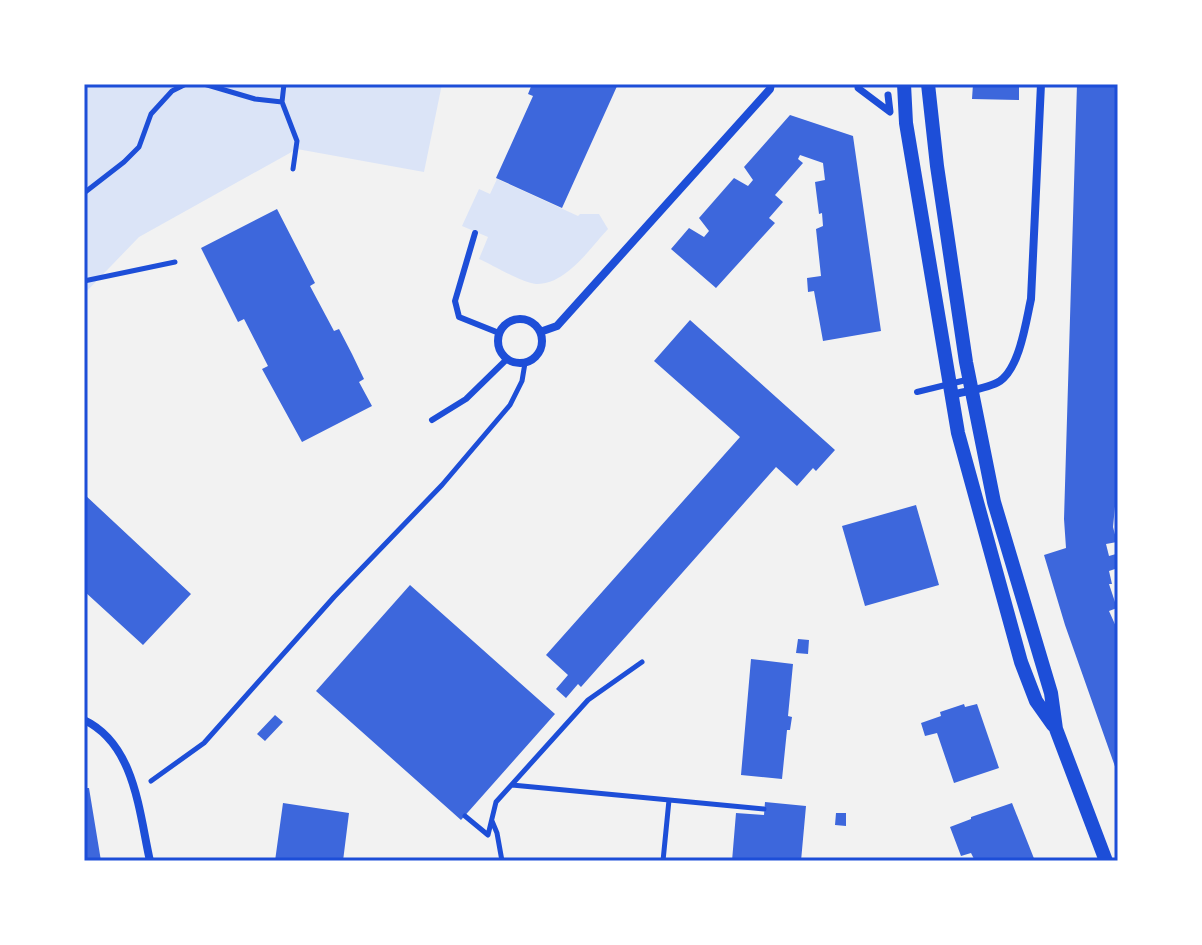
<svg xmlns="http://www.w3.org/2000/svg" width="1202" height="945" font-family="Signika,sans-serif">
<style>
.green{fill:#dbe4f7}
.building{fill:#3d67dc}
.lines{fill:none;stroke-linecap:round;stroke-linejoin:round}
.path{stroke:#1d4ed8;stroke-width:5}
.service{stroke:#1d4ed8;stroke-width:6}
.pedestrian{stroke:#1d4ed8;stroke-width:7}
.minor{stroke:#1d4ed8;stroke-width:8}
.tertiary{stroke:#1d4ed8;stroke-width:14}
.neatline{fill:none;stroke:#1d4ed8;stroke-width:3}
</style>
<rect width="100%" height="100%" fill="#f2f2f2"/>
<path class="green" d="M 84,84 L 442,84 L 424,172 L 297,149 L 139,237 L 84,294 Z
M 497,179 L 578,216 L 580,214 L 599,214 L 608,229 C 590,248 566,285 536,284 C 522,283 493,265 479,259 L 488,237 L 462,226 L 479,189 L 490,194 Z"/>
<path class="building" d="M 532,84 L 618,84 L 562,208 L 496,178 L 533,96 L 528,94 Z
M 973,84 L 1019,84 L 1019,100 L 972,99 Z
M 1077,84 L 1118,84 L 1118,476 L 1113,527 L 1117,542 L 1106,544 L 1109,556 L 1116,554 L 1118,562 L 1118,568 L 1109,571 L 1112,584 L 1109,584 L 1117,608 L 1109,611 L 1118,631 L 1118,775 L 1065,625 L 1044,555 L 1066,548 L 1064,519 Z
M 790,115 L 853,136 L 881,331 L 823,341 L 814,291 L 808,292 L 807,278 L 821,276 L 816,229 L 823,226 L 822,213 L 819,214 L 815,182 L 825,180 L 823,163 L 800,155 L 798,159 L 803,163 L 775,195 L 783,202 L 769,218 L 775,223 L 716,288 L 671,249 L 689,228 L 704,237 L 709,231 L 699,218 L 734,178 L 748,186 L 753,180 L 744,167 Z
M 277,209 L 315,283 L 310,286 L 334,331 L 339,329 L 352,354 L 364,379 L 359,382 L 372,406 L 302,442 L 262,369 L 268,366 L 244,319 L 238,322 L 201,248 Z
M 690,320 L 835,450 L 816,471 L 813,468 L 797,486 L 776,467 L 581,687 L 578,684 L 566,698 L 556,689 L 568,675 L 546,655 L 740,437 L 654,361 Z
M 84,494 L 191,594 L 143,645 L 84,591 Z
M 916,505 L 939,585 L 865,606 L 842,526 Z
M 410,585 L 555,714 L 461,820 L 316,691 Z
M 798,639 L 809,640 L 808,654 L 796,653 Z
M 751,659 L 793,664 L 788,716 L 792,717 L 790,730 L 787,730 L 782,779 L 741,775 Z
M 964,704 L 965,707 L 977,704 L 999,768 L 954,783 L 937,733 L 925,736 L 921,723 L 941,716 L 940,712 Z
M 275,715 L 283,722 L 265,741 L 257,734 Z
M 85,780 L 87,788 L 89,788 L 101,861 L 84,861 Z
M 765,802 L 806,806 L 801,861 L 732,861 L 736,813 L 764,815 Z
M 283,803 L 349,813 L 343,861 L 275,861 Z
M 1012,803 L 1035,861 L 975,861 L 971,853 L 961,856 L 950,827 L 971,819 L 971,817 Z
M 836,813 L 846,813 L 846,826 L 835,825 Z"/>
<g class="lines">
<path class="path" d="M 204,84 L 255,99 L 282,102 L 284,84
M 282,102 L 297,141 L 293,169
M 84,193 L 124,162 L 139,147 L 151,114 L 172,91 L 186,84
M 84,281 L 175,262
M 151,781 L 204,743 L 334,597 L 442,485 L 510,405 L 522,381 L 525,363
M 512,785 L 764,809
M 465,816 L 488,835 L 496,802 L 588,700 L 642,662
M 492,821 L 497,833 L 502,861
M 663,861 L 669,800"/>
<path class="service" d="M 475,233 L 455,301 L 459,317 L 499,333
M 917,392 L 970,379
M 432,420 L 466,399 L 507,359"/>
<path class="pedestrian" d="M 858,84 L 858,88 L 890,112 L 888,95"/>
<path class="minor" d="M498 341a22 22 0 1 1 44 0a22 22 0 1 1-44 0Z
M 540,332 L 557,326 L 770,89 L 771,84
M 951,395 C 965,391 988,389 1000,381 C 1020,367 1026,321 1031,299 L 1041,84
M 84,720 C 135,744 139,812 150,861"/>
<path class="tertiary" d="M 904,84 L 906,123 L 958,433 L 1021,662 L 1036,701 L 1053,725
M 928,84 L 937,166 L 966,362 L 994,502 L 1051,693 L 1056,729 L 1106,861"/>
</g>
<rect width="1202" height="945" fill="none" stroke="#ffffff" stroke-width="172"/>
<rect x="86" y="86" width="1030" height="773" class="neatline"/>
</svg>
